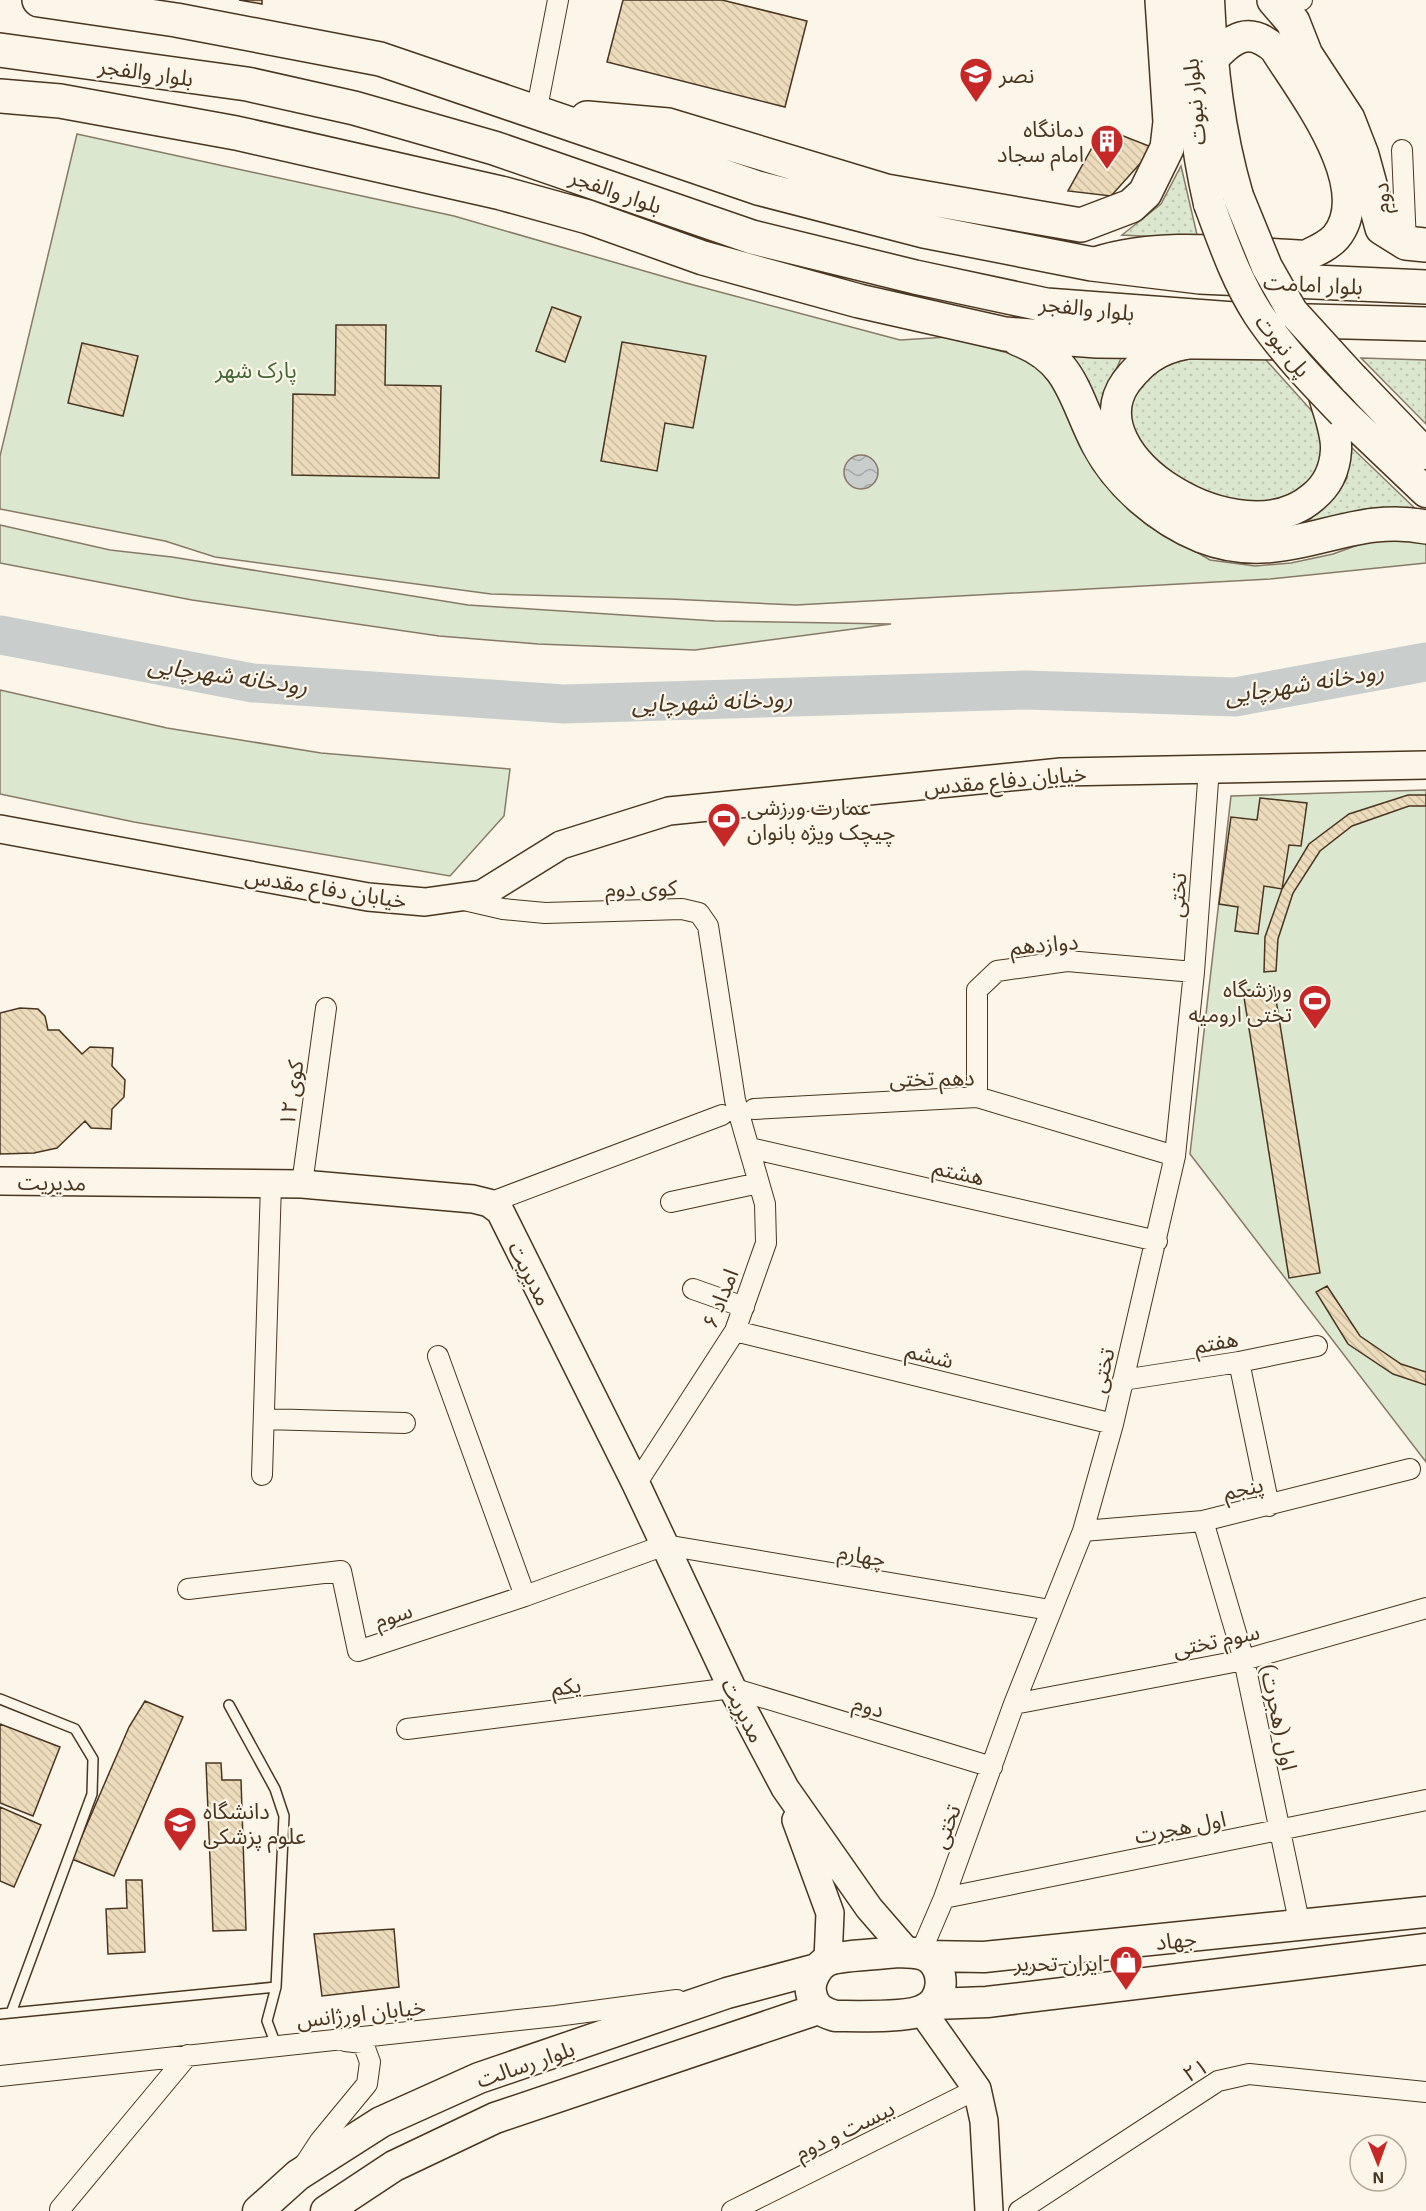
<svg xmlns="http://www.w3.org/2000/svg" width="1426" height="2211" font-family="'Exo 2','Noto Sans Arabic',sans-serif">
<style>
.grass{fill:url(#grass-dots);stroke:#887966;stroke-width:1.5}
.green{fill:#dce7d0;stroke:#887966;stroke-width:1.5}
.water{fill:url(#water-waves);stroke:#887966;stroke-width:1.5}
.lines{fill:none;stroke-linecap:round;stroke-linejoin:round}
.river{stroke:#c9cecd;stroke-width:39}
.building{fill:url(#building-back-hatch);stroke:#4a3520;stroke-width:1.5}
.lane-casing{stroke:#4a3520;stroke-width:12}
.street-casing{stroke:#4a3520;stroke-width:22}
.secondary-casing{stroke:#4a3520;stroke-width:30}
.primary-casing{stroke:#4a3520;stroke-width:33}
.highway-casing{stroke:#4a3520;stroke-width:36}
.lane{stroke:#fbf6e9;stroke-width:9}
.street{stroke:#fbf6e9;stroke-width:20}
.secondary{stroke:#fbf6e9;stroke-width:27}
.primary{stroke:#fbf6e9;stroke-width:30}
.highway{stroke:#fbf6e9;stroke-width:33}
.primary-bridge-casing{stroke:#4a3520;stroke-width:33;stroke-linecap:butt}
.primary-bridge{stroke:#fbf6e9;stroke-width:30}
.labels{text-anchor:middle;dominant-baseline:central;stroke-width:4.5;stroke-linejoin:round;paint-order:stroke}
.street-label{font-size:22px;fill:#4a3520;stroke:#fbf6e9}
.poi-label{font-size:22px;fill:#4a3520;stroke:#fbf6e9;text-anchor:start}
.park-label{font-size:22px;fill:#436837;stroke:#fbf6e9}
.water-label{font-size:24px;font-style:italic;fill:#4a3520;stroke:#fbf6e9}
</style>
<defs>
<pattern id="grass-dots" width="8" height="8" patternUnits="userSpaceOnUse" patternTransform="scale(1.5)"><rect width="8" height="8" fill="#dce7d0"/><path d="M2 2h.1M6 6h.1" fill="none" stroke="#bec7b2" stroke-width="1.8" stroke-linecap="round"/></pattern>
<pattern id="water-waves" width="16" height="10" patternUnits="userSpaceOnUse" patternTransform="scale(1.5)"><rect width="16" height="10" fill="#c9cecd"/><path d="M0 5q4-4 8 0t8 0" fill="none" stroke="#a5a8a6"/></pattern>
<pattern id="building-back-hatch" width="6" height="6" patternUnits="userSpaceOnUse" patternTransform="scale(1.5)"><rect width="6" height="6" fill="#ecdcbc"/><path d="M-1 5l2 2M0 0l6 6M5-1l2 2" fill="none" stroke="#ccbda1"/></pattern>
</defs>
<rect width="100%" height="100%" fill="#fbf6e9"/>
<path class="grass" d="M 1181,166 L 1198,239 L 1122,235 L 1161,204 Z
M 1050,345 L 1122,356 L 1112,379 L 1106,430 L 1084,373 Z
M 1257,350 L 1320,420 L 1323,431 L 1319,476 L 1275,508 L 1202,499 L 1138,445 L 1129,411 L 1135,391 L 1167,354 Z
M 1361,358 L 1426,360 L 1426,424 Z
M 1349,445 L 1424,517 L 1295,533 L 1338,493 L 1347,478 Z"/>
<path class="green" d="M 77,134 L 454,216 L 686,283 L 900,340 L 948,337 L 1027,358 L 1045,372 L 1062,397 L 1094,470 L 1142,520 L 1210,560 L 1255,566 L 1291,563 L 1333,554 L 1372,540 L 1400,537 L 1426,542 L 1426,563 L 1270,579 L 796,605 L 670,599 L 491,594 L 215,557 L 165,541 L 0,509 L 0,456 Z
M 0,525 L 110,550 L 172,557 L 468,605 L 715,621 L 891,624 L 695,650 L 538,644 L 439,636 L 192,600 L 0,563 Z
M 0,690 L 167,728 L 321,753 L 510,769 L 504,816 L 450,876 L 134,822 L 0,794 Z
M 1426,790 L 1426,1462 L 1190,1154 L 1231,796 Z"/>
<path class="water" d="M844 472a17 17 0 1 1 34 0a17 17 0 1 1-34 0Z"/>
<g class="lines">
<path class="river" d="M 0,635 L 253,683 L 564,704 L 1026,690 L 1235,697 L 1426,662"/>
</g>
<path class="building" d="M 239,0 L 262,0 L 262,4 Z
M 623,0 L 722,0 L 807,21 L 785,107 L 607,62 Z
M 1103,128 L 1154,148 L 1111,196 L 1068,191 Z
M 552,307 L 581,317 L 565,362 L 536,351 Z
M 336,325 L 386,325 L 385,385 L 441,386 L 439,478 L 292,475 L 293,394 L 335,395 Z
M 622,342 L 706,356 L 693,428 L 665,423 L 657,471 L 601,461 Z
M 82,343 L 138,356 L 123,416 L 68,403 Z
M 1408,795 L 1426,795 L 1426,806 L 1409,806 L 1352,826 L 1320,851 L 1293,893 L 1278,939 L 1276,971 L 1264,972 L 1265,937 L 1282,889 L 1309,844 L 1349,814 Z
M 1260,798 L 1307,803 L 1301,846 L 1289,845 L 1282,889 L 1264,886 L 1258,934 L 1235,931 L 1238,907 L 1219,904 L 1231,817 L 1257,820 Z
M 1274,987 L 1320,1273 L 1289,1278 L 1243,991 Z
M 20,1008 L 38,1009 L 45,1016 L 48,1030 L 59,1030 L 82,1054 L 90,1047 L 113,1048 L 112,1066 L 125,1080 L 124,1097 L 112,1109 L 111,1129 L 91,1128 L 85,1121 L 57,1148 L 34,1153 L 0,1154 L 0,1013 Z
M 1327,1286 L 1360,1336 L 1401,1364 L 1426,1372 L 1426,1385 L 1393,1374 L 1348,1344 L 1316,1292 Z
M 145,1701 L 183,1717 L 114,1876 L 72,1859 L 129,1727 Z
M 0,1724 L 60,1747 L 33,1816 L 0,1803 Z
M 206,1763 L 221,1763 L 222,1780 L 241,1780 L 246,1930 L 213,1931 Z
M 0,1807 L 41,1825 L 14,1887 L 0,1881 Z
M 126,1880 L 142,1880 L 145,1952 L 108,1954 L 106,1909 L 127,1908 Z
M 394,1929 L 399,1987 L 322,1996 L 314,1934 Z"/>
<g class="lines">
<defs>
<path id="lane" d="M 0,1699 L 75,1729 L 93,1759 L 92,1794 L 11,2013
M 229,1705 L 275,1789 L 284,1816 L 276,1987 L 267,2021 L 276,2045
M 0,2014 L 276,1987"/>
<path id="street" d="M 1279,3 L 1302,0
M 536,113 L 558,0
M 1402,150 L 1406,243
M 464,900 L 503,909 L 545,913 L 682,909 L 699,913 L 708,926 L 735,1100 L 765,1204 L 766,1243 L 735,1331 L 636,1484
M 977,1097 L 977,990 L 997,971 L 1067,961 L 1194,972
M 754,1109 L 977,1097 L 1175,1156
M 750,1148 L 1157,1241
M 302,1184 L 326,1008
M 671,1202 L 759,1183
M 489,1203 L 722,1115
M 693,1289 L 744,1307
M 735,1331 L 1113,1424
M 438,1356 L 525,1596
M 1239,1362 L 1269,1506
M 1123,1380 L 1239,1362 L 1317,1346
M 264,1419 L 405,1423
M 262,1475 L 271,1184
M 1203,1521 L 1244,1660 L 1300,1926
M 1083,1531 L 1203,1521 L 1410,1469
M 188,1589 L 341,1571 L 358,1651 L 525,1596 L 665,1545 L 1050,1610
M 1014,1704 L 1244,1660 L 1426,1608
M 407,1729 L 732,1688 L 992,1767
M 944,1898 L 1426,1800
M 920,1954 L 944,1898 L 1014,1704 L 1083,1531 L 1113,1424 L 1175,1156 L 1194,972 L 1209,768
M 0,2076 L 556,2016 L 677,2000
M 303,2167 L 320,2141 L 367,2084 L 370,2062 L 363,2043 L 345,2041
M 60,2209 L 188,2055
M 732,2211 L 977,2089
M 1019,2211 L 1218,2081 L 1249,2074 L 1426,2092"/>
<path id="secondary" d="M 0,829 L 368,897 L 425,902 L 482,894 L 561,845 L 669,811 L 1061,772 L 1426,765
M 0,1181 L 302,1184 L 473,1199 L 489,1203 L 500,1211 L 636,1484 L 732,1688 L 785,1788 L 869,1908 L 908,1953
M 796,1820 L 830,1913 L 828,1960
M 922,2011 L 977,2089 L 984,2121 L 989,2211"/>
<path id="primary" d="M 1184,0 C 1189,69 1193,136 1209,204
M 1209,0 C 1212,67 1219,131 1238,196
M 1097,262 C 1163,241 1237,253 1305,256 C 1316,251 1328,246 1336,237 C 1377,187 1301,91 1275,49 C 1249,26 1233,37 1212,60
M 1185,344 C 1158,349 1142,361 1126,382 C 1073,456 1241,560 1313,497 C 1328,485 1335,469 1336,450 C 1337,432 1327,409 1323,392
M 1354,379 L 1426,454
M 1343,413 L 1426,492
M 900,1952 C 909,1953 920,1952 928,1957 C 947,1971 944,2001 923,2010 C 907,2018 854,2016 835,2016 C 822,2012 813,2007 811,1992 C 809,1981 817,1966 827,1961 C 838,1955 885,1954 900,1952 Z
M 926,1956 L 984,1957 L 1426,1912
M 934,2004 L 987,2002 L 1426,1949
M 258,2211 L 298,2175 L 381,2122 L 479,2078 L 727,1993 L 817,1969
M 326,2211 L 394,2166 L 495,2118 L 818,2009"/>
<path id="highway" d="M 39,0 L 176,20 L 380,59 L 758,188 L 924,231 L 1092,264 L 1200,277 L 1426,287
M 1274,0 L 1293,22 L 1306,55 L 1348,119 L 1362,155 L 1382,228 L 1406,243 L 1426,245
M 0,50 L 247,84 L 354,108 L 494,148 L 752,237 L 915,277 L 1046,305 L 1234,319 L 1426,324
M 0,96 L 60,101 L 236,133 L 501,193 L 588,217 L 703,258 L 859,301 L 1005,334 L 1097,341 L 1288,343
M 587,118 L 668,125 L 886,191 L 1081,225 L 1131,206 L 1145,193 L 1167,148 L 1170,122 L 1162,0
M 1018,339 C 1073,360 1074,398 1098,444 C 1119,484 1160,519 1202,536 C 1286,569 1346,510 1426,527"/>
</defs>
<use href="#lane" class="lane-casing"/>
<use href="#street" class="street-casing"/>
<use href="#secondary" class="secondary-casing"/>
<use href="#primary" class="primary-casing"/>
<use href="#highway" class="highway-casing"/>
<use href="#lane" class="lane"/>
<use href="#street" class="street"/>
<use href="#secondary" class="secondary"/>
<use href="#primary" class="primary"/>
<use href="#highway" class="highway"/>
<defs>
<path id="primary-bridge" d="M 1238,196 L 1267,267 L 1292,311 L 1354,379
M 1209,204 C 1223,241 1236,280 1258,314 C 1282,350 1313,382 1343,413"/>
</defs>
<use href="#primary-bridge" class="primary-bridge-casing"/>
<use href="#primary-bridge" class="primary-bridge"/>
</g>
<defs>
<symbol id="school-pin" viewBox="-11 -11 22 30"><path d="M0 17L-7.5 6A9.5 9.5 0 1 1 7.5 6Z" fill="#c62828" stroke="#fbf6e9"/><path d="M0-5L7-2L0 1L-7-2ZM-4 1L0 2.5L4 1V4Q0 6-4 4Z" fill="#fff"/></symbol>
<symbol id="building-pin" viewBox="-11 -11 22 30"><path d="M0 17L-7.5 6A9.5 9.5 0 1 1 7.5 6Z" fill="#c62828" stroke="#fbf6e9"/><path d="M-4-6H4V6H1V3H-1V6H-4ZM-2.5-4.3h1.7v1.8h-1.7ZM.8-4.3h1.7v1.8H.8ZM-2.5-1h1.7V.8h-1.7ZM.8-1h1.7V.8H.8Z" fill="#fff"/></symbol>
<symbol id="stadium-pin" viewBox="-11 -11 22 30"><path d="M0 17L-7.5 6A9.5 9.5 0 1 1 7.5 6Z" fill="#c62828" stroke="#fbf6e9"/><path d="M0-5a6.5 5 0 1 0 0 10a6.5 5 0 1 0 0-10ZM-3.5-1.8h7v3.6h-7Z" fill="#fff"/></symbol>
<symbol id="university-pin" viewBox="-11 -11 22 30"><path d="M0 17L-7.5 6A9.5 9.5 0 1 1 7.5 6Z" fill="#c62828" stroke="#fbf6e9"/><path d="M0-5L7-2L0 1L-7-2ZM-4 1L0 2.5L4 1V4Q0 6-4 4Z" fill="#fff"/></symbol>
<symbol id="shop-pin" viewBox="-11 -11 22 30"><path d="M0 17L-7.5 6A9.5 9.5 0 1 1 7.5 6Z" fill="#c62828" stroke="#fbf6e9"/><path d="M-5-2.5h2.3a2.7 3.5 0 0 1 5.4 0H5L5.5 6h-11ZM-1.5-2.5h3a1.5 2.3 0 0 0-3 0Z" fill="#fff"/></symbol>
</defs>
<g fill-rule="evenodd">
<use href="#school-pin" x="957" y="55" width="38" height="52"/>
<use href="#building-pin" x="1088" y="122" width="38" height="52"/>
<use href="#stadium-pin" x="705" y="800" width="38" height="52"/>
<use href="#stadium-pin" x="1296" y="982" width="38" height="52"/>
<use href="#university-pin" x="161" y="1804" width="38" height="52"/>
<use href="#shop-pin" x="1107" y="1943" width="38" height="52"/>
</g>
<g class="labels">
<g class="street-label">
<text transform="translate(146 71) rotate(8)">بلوار والفجر</text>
<text transform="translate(1193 102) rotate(-95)">بلوار نبوت</text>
<text transform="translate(616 190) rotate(19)">بلوار والفجر</text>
<text transform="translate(1380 198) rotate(-92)">دوم</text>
<text transform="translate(1313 283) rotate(3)">بلوار امامت</text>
<text transform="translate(1087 307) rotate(6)">بلوار والفجر</text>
<text transform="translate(1284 345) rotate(51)">پل نبوت</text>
<text transform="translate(1005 779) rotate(-5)">خیابان دفاع مقدس</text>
<text transform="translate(326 887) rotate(9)">خیابان دفاع مقدس</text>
<text transform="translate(641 887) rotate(-1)">کوی دوم</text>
<text transform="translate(1176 895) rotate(-86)">تختی</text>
<text transform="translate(1044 943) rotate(-5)">دوازدهم</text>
<text transform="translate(932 1077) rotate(-1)">دهم تختی</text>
<text transform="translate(290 1093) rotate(-82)">کوی ۱۲</text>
<text transform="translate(959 1171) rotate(13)">هشتم</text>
<text transform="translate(52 1181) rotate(1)">مدیریت</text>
<text transform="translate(531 1273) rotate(63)">مدیریت</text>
<text transform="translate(719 1298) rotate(-68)">امداد ۶</text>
<text transform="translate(1216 1341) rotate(-10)">هفتم</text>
<text transform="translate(930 1354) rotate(14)">ششم</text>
<text transform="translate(1101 1370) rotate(-77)">تختی</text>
<text transform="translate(1243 1487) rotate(-13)">پنجم</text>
<text transform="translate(862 1554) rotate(10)">چهارم</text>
<text transform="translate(393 1614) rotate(-18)">سوم</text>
<text transform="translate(1216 1639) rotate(-12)">سوم تختی</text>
<text transform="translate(566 1685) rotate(-7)">یکم</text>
<text transform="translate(869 1705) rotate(17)">دوم</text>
<text transform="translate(744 1710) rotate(63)">مدیریت</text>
<text transform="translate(1280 1717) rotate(78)">اول (هجرت)</text>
<text transform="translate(945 1826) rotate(-70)">تختی</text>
<text transform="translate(1180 1826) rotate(-11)">اول هجرت</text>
<text transform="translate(1176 1939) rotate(-6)">جهاد</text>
<text transform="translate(361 2012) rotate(-6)">خیابان اورژانس</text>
<text transform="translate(525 2063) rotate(-19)">بلوار رسالت</text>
<text transform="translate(1195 2069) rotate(-29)">۲۱</text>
<text transform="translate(844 2129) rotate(-26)">بیست و دوم</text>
</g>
<g class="poi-label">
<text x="999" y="74">نصر</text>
<text x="1084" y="128" text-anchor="end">دمانگاه<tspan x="1084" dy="25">امام سجاد</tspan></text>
<text x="747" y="806">عمارت ورزشی<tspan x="747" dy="25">چیچک ویژه بانوان</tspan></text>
<text x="1292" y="988" text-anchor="end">ورزشگاه<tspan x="1292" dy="25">تختی ارومیه</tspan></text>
<text x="203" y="1810">دانشگاه<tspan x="203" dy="25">علوم پزشکی</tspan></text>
<text x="1103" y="1962" text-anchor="end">ایران تحریر</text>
</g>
<g class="park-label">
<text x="256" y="369">پارک شهر</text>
</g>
<g class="water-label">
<text transform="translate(228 674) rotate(8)">رودخانه شهرچایی</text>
<text transform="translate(1304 682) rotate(-9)">رودخانه شهرچایی</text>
<text transform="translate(712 700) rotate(-2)">رودخانه شهرچایی</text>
</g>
</g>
<g transform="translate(1378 2163) rotate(179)"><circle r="28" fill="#fbf6e9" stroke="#b4a999" stroke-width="1.5"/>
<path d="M0-4.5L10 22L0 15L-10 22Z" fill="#c62828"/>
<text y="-9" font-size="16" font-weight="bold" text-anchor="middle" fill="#4a3520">N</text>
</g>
</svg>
